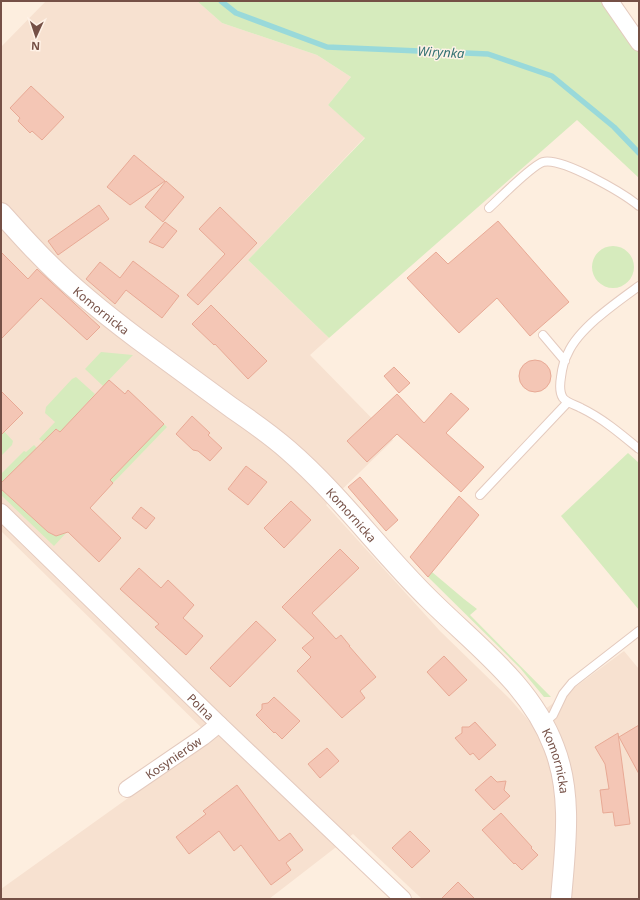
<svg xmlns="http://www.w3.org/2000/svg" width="640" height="900" font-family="'Noto Sans',sans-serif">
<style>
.residential{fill:#f7e1d0}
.green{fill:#d6ebbd}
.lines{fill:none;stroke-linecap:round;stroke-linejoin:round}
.stream{stroke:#99d9da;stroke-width:5.5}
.building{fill:#f4c6b5;stroke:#e8a995}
.service-casing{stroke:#e4cabe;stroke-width:10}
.minor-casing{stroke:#e4cabe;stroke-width:18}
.tertiary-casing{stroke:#e4cabe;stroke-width:22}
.service{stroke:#fff;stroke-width:8}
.minor{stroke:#fff;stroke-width:16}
.tertiary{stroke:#fff;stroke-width:20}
.labels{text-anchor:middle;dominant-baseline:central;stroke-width:3;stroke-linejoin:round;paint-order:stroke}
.street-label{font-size:12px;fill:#755046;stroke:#fff2e7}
.water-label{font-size:13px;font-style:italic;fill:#367374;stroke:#fff2e7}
</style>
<rect width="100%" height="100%" fill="#fdeedf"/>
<path class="residential" d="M 46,1 L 197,1 L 222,23 L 317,55 L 351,77 L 328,105 L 365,137 L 248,260 L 329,338 L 310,355 L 393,440 L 326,505 L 440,631 L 510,699 L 529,721 L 624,651 L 639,669 L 639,899 L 422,899 L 353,834 L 269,899 L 1,899 L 1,889 L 212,738 L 1,531 L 1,47 Z"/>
<path class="green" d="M 197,1 L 601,1 L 611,12 L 639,52 L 639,178 L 577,120 L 329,338 L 248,260 L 365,138 L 328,105 L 351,77 L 317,55 L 222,23 Z
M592 267a21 21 0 1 1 42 0a21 21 0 1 1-42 0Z
M 101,352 L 133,355 L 103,386 L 85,369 Z
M 76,377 L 95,394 L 64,428 L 116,474 L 164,424 L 167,427 L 113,483 L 57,429 L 43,442 L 39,439 L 55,422 L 45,413 L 46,407 L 72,379 Z
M 1,428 L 13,441 L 12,445 L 1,456 Z
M 34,445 L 37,448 L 1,483 L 1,474 L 24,451 L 26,452 Z
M 628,453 L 639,463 L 639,610 L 561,516 Z
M 1,489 L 48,532 L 56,536 L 66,533 L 54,546 L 1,495 Z
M 432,572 L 464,599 L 477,609 L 470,615 L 551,697 L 544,697 L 520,668 L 428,577 Z"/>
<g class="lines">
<path class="stream" d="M 221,1 L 236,13 L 327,47 L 488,54 L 552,76 L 614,127 L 639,153"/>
</g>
<path class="building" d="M 31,86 L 64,117 L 42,140 L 32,131 L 30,133 L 18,121 L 20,118 L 10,108 Z
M 134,155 L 165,181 L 130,205 L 107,187 Z
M 166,181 L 184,197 L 163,222 L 145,207 Z
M 99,205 L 109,219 L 58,255 L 48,241 Z
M 220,207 L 257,243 L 198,305 L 187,295 L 225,254 L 199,229 Z
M 498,221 L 569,302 L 530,336 L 497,298 L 459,333 L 407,278 L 436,252 L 448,264 Z
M 165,222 L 177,231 L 163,248 L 149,242 Z
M 1,252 L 28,279 L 37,269 L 100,327 L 87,340 L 41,298 L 1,339 Z
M 133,261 L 179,296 L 162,318 L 126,290 L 115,304 L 86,279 L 100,262 L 120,278 Z
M 211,305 L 267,361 L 248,379 L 215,344 L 214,345 L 192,324 Z
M519 376a16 16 0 1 1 32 0a16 16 0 1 1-32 0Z
M 394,367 L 410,383 L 399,393 L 384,376 Z
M 109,380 L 125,394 L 128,390 L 164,424 L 110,480 L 113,483 L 90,508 L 121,538 L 99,562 L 68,532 L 56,536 L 48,532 L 1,489 L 1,483 L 56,429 L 60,432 Z
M 1,391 L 23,413 L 1,435 Z
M 451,393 L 469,409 L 446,433 L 484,467 L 461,492 L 397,434 L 367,462 L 347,441 L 397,394 L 424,423 Z
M 192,416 L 210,433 L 208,435 L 222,448 L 210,461 L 198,451 L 193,450 L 176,434 Z
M 246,466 L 267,482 L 248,505 L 228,489 Z
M 360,477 L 398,520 L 386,531 L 348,487 Z
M 459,496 L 479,515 L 428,577 L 410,557 Z
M 291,501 L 311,520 L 284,548 L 264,528 Z
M 141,507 L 155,518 L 146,529 L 132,518 Z
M 340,549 L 359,568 L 312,613 L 336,639 L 341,635 L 350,646 L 349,646 L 376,677 L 360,691 L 365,698 L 342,718 L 297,671 L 311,657 L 302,648 L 314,638 L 282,607 Z
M 139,568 L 161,588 L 168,580 L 194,605 L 183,618 L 203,636 L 186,655 L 155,627 L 159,624 L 120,589 Z
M 256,621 L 276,640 L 230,687 L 210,668 Z
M 444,656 L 467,680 L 449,696 L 427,672 Z
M 274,697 L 300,721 L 282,739 L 275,732 L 274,733 L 256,715 L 262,709 L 262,704 L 268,703 Z
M 475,722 L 496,745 L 479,760 L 473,753 L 470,755 L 455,738 L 462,733 L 462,727 L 469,727 Z
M 639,725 L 639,774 L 619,737 Z
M 618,733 L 630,824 L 615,826 L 613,812 L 603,813 L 600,790 L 609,789 L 605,764 L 595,747 Z
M 327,748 L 339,761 L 320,778 L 308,764 Z
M 491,776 L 497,782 L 506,781 L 504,790 L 510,796 L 494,810 L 475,790 Z
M 237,785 L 279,841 L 290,833 L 303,850 L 286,863 L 291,870 L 271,885 L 241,845 L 234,851 L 219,831 L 189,854 L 176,837 L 206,814 L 203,811 Z
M 501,813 L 532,847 L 531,848 L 538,855 L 522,870 L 515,863 L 514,864 L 482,830 Z
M 410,831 L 430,851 L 412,868 L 392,848 Z
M 458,882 L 475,899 L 441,899 Z"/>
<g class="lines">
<defs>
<path id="service" d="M 489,208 C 500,198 531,166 543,162 C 562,157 623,193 639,206
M 639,286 C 617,302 579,328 568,353 C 564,360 562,369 561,377 C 560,383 559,392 563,398 C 567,403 576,405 581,408 C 602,418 621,434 639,449
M 543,335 L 565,361
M 480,495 L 568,402
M 544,723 L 553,715 L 563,694 L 572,683 L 639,631"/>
<g id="minor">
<path d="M 610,1 L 639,43"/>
<path id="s1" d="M 1,512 L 219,724 L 403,899"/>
<path id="s2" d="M 127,789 L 203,737 L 219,724"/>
</g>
<g id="tertiary">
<path id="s3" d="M 1,213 C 13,226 24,239 36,251 C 67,284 102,312 138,339 C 169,362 201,385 232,408 C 251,421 271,435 288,450 C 340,495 380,551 429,599 C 474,644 531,685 554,747 C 573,795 565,849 561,899"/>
</g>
</defs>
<use href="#service" class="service-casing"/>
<use href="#minor" class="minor-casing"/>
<use href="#tertiary" class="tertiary-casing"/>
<use href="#service" class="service"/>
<use href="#minor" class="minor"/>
<use href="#tertiary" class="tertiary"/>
</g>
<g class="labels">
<g class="street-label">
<text stroke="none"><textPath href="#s3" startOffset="140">Komornicka</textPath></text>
<text stroke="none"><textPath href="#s3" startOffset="464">Komornicka</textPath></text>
<text stroke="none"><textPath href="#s1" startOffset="279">Polna</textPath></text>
<text stroke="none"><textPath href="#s2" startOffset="56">Kosynierów</textPath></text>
<text stroke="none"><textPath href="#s3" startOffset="788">Komornicka</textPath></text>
</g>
<g class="water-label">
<text transform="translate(441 52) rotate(3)">Wirynka</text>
</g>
</g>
<rect width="640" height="900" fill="none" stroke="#755046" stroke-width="4"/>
<g transform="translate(36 36) rotate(183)" stroke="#fff2e7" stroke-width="3" paint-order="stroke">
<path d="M0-3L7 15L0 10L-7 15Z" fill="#755046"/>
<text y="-6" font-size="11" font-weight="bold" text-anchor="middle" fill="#755046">N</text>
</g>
</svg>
